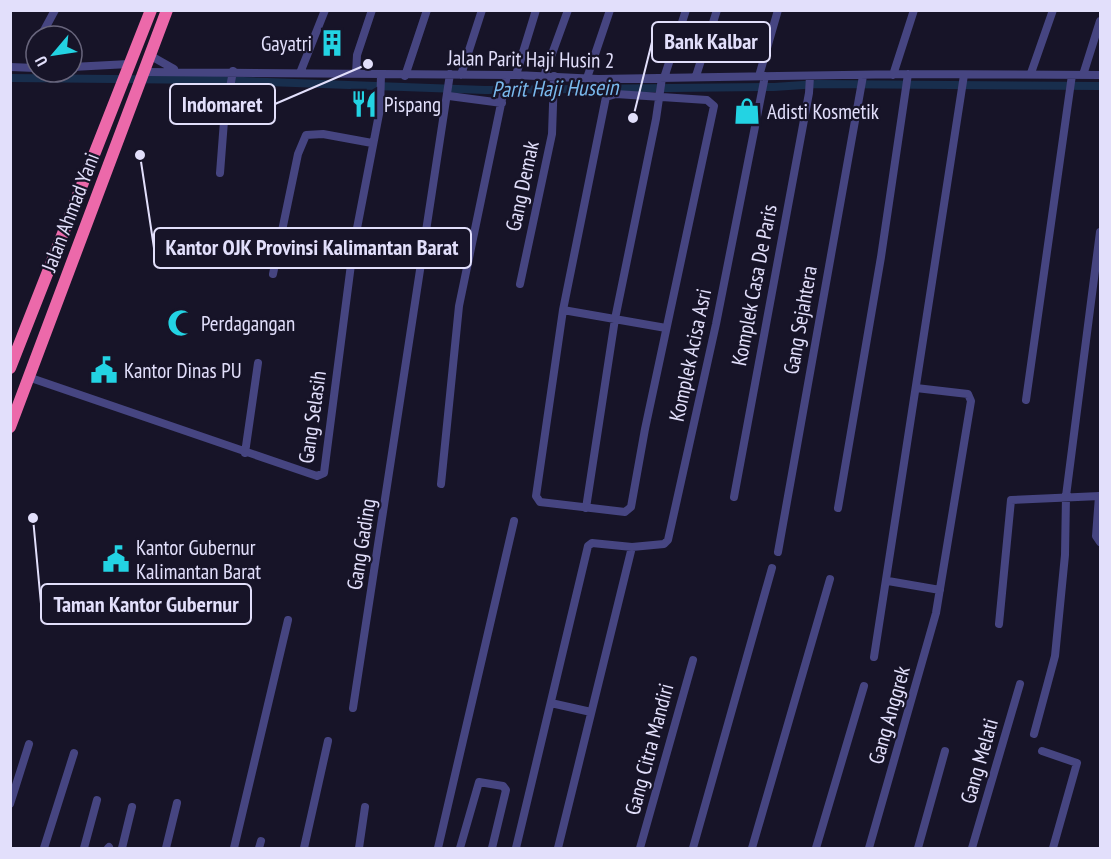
<svg xmlns="http://www.w3.org/2000/svg" width="1111" height="859" font-family="'PT Sans Narrow',sans-serif">
<style>
.lines{fill:none;stroke-linecap:round;stroke-linejoin:round}
.canal{stroke:#182e4d;stroke-width:8}
.minor{stroke:#464581;stroke-width:8}
.highway{stroke:#ec69aa;stroke-width:12}
.labels{text-anchor:middle;dominant-baseline:central;stroke-width:4.5;stroke-linejoin:round;paint-order:stroke}
.poi-label{font-size:21px;fill:#e2dffb;stroke:#171428;text-anchor:start}
.street-label{font-size:21px;fill:#e2dffb;stroke:#171428}
.water-label{font-size:22px;font-style:italic;fill:#7abaee;stroke:#171428}
.leader{fill:none;stroke:#e2dffb;stroke-width:2}
.callout-dot{fill:#e2dffb;stroke:#171428;stroke-width:2}
.callout{fill:#171428;stroke:#e2dffb;stroke-width:2}
.callout-label{font-size:22px;text-anchor:middle;font-weight:bold;fill:#e2dffb}
</style>
<rect width="100%" height="100%" fill="#171428"/>
<g class="lines">
<path class="canal" d="M 10,78 L 216,80 L 485,90 L 774,87 L 818,84 L 1100,86"/>
<path class="minor" d="M 41,36 L 55,10
M 151,56 L 174,69
M 10,67 L 36,68
M 72,67 L 129,64
M 146,72 L 516,75 L 598,79 L 908,74 L 1100,75
M 300,73 L 325,10
M 1031,73 L 1053,10
M 356,74 L 357,55 L 372,10
M 461,75 L 482,10
M 516,75 L 536,10
M 893,75 L 914,10
M 1083,75 L 1100,21
M 405,76 L 427,10
M 544,76 L 568,10
M 696,76 L 717,10
M 759,76 L 778,10
M 587,78 L 610,10
M 664,78 L 686,10
M 616,94 L 707,100 L 714,106 L 645,429 L 631,507 L 625,512 L 540,502 L 536,496 L 563,310 L 606,97 Z
M 449,96 L 502,103
M 220,173 L 224,121 L 233,71
M 273,274 L 298,154 L 306,135 L 323,134 L 372,143
M 520,284 L 552,134 L 554,76
M 563,310 L 666,328
M 28,377 L 317,476 L 324,473 L 353,249 L 380,109 L 381,75
M 1026,400 L 1072,75
M 245,453 L 258,363
M 441,484 L 459,306 L 507,75
M 1099,496 L 1096,536 L 1100,542
M 734,497 L 809,93 L 810,76
M 586,508 L 615,319 L 656,119 L 662,78
M 838,508 L 881,257 L 908,74
M 778,552 L 863,76
M 888,581 L 940,590
M 999,624 L 1011,500 L 1100,496
M 874,657 L 964,75
M 551,703 L 591,712
M 353,708 L 450,74
M 1034,734 L 1055,656 L 1065,555 L 1066,496 L 1100,232
M 1042,751 L 1077,763 L 1053,848
M 10,804 L 29,744
M 44,848 L 74,753
M 84,848 L 97,800
M 108,848 L 109,847
M 122,848 L 132,807
M 166,848 L 177,803
M 234,848 L 288,620
M 259,848 L 261,841
M 304,848 L 328,741
M 359,848 L 365,807
M 438,848 L 514,521
M 460,848 L 479,782 L 503,786 L 506,790 L 492,848
M 516,848 L 588,546 L 592,543 L 632,547 L 664,544 L 668,540 L 716,324 L 765,76
M 558,848 L 632,547
M 640,848 L 693,660
M 693,848 L 772,568
M 752,848 L 830,579
M 816,848 L 864,686
M 869,848 L 936,613 L 971,401 L 968,394 L 916,388
M 918,848 L 945,751
M 972,848 L 1020,684"/>
<path class="highway" d="M 10,368 L 151,10
M 10,427 L 167,10"/>
</g>
<defs>
<symbol id="building-bare" viewBox="-9 -9 18 18"><path d="M-4-6H4V6H1V3H-1V6H-4ZM-2.5-4.3h1.7v1.8h-1.7ZM.8-4.3h1.7v1.8H.8ZM-2.5-1h1.7V.8h-1.7ZM.8-1h1.7V.8H.8Z" fill="#23d3e3" stroke="#171428" stroke-width="2.5" paint-order="stroke"/></symbol>
<symbol id="restaurant-bare" viewBox="-9 -9 18 18"><path d="M-5-6h1v4h1v-4h1v4h1v-4h1v5L-1.5 .5V6h-2V.5L-5-1ZM5-6V6H3V1.5H1.5Q1.5-4 5-6Z" fill="#23d3e3" stroke="#171428" stroke-width="2.5" paint-order="stroke"/></symbol>
<symbol id="shop-bare" viewBox="-9 -9 18 18"><path d="M-5-2.5h2.3a2.7 3.5 0 0 1 5.4 0H5L5.5 6h-11ZM-1.5-2.5h3a1.5 2.3 0 0 0-3 0Z" fill="#23d3e3" stroke="#171428" stroke-width="2.5" paint-order="stroke"/></symbol>
<symbol id="mosque-bare" viewBox="-9 -9 18 18"><path d="M3.5-4.9A6 6 0 1 0 3.5 4.9A5 5 0 1 1 3.5-4.9Z" fill="#23d3e3" stroke="#171428" stroke-width="2.5" paint-order="stroke"/></symbol>
<symbol id="civic-bare" viewBox="-9 -9 18 18"><path d="M-.6-6.5H3V-4.5H.6V-3L4-1V1h2V6H-6V1h2V-1L-.6-3ZM-1.2 2.5V6h2.4V2.5Z" fill="#23d3e3" stroke="#171428" stroke-width="2.5" paint-order="stroke"/></symbol>
</defs>
<g fill-rule="evenodd">
<use href="#building-bare" x="313" y="24" width="38" height="38"/>
<use href="#restaurant-bare" x="345" y="85" width="38" height="38"/>
<use href="#shop-bare" x="728" y="92" width="38" height="38"/>
<use href="#mosque-bare" x="162" y="304" width="38" height="38"/>
<use href="#civic-bare" x="85" y="351" width="38" height="38"/>
<use href="#civic-bare" x="97" y="540" width="38" height="38"/>
</g>
<g class="labels">
<g class="poi-label">
<text x="312" y="43" text-anchor="end">Gayatri</text>
<text x="384" y="104">Pispang</text>
<text x="767" y="111">Adisti Kosmetik</text>
<text x="201" y="323">Perdagangan</text>
<text x="124" y="370">Kantor Dinas PU</text>
<text x="136" y="547">Kantor Gubernur<tspan x="136" dy="24">Kalimantan Barat</tspan></text>
</g>
<g class="street-label">
<text transform="translate(531 59) rotate(1)">Jalan Parit Haji Husin 2</text>
<text transform="translate(522 186) rotate(-78)">Gang Demak</text>
<text transform="translate(70 212) rotate(-69)">Jalan Ahmad Yani</text>
<text transform="translate(754 285) rotate(-79)">Komplek Casa De Paris</text>
<text transform="translate(800 320) rotate(-80)">Gang Sejahtera</text>
<text transform="translate(690 355) rotate(-78)">Komplek Acisa Asri</text>
<text transform="translate(312 417) rotate(-82)">Gang Selasih</text>
<text transform="translate(361 544) rotate(-81)">Gang Gading</text>
<text transform="translate(889 715) rotate(-74)">Gang Anggrek</text>
<text transform="translate(649 749) rotate(-75)">Gang Citra Mandiri</text>
<text transform="translate(979 761) rotate(-74)">Gang Melati</text>
</g>
<g class="water-label">
<text transform="translate(555 88) rotate(-1)">Parit Haji Husein</text>
</g>
</g>
<path class="leader" d="M633 118L652 42M368 64L275 104M140 155L154 248M33 518L41 604"/>
<g class="callout-dot">
<circle cx="633" cy="118" r="6"/>
<circle cx="368" cy="64" r="6"/>
<circle cx="140" cy="155" r="6"/>
<circle cx="33" cy="518" r="6"/>
</g>
<g class="callout">
<rect x="652" y="22" width="118" height="40" rx="6"/>
<rect x="170" y="84" width="105" height="40" rx="6"/>
<rect x="154" y="228" width="317" height="40" rx="6"/>
<rect x="41" y="584" width="210" height="40" rx="6"/>
</g>
<g class="callout-label">
<text x="711" y="49">Bank Kalbar</text>
<text x="222" y="112">Indomaret</text>
<text x="312" y="255">Kantor OJK Provinsi Kalimantan Barat</text>
<text x="146" y="612">Taman Kantor Gubernur</text>
</g>
<rect width="1111" height="859" fill="none" stroke="#e2dffb" stroke-width="24"/>
<g transform="translate(54 54) rotate(241)"><circle r="28" fill="#171428" stroke="#68657c" stroke-width="1.5"/>
<path d="M0-4.5L10 22L0 15L-10 22Z" fill="#23d3e3"/>
<text y="-9" font-size="16" font-weight="bold" text-anchor="middle" fill="#e2dffb">U</text>
</g>
</svg>
